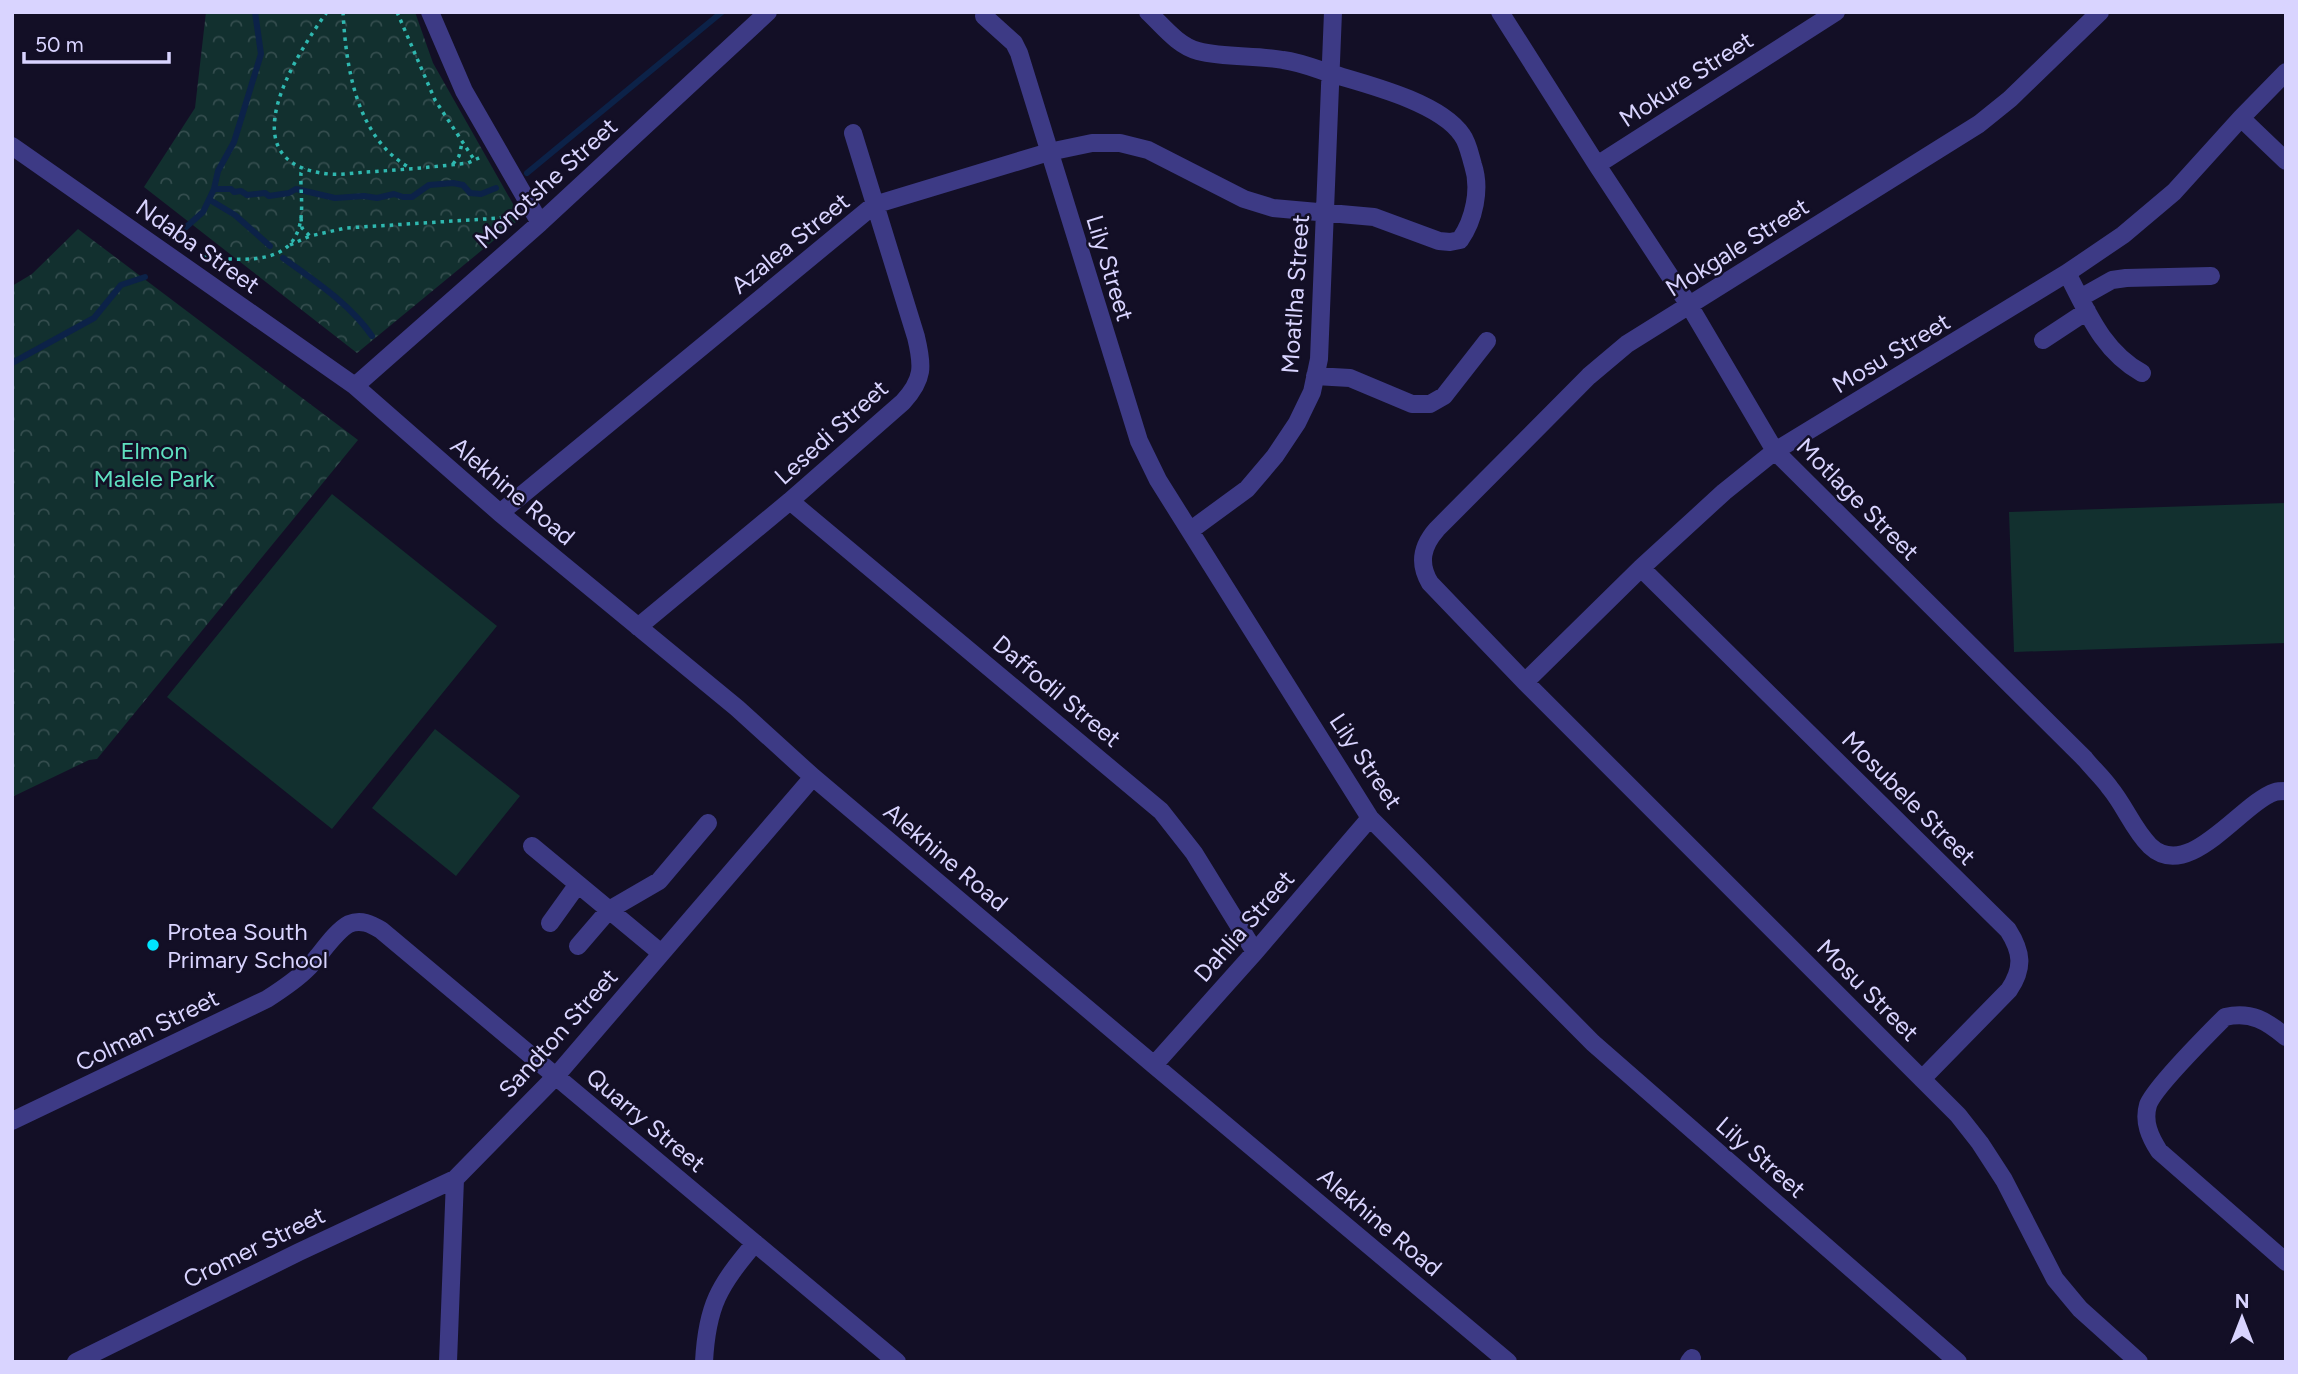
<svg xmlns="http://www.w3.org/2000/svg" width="2298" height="1374" font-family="Figtree,sans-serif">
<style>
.park{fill:url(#park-crowns)}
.pitch{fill:#12302f}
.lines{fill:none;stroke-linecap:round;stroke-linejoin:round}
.stream{stroke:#0c2248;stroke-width:6}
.path{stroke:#2fb8b0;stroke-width:3.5;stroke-dasharray:3.5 5;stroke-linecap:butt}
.minor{stroke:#3d3a85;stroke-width:18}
.poi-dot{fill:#00e5ff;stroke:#130f26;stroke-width:2.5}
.labels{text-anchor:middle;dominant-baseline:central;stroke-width:5;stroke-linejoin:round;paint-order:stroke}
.street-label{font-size:24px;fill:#d9d4ff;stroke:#130f26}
.park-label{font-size:24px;fill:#5fe0c0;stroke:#130f26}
.poi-label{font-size:24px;fill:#d9d4ff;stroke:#130f26;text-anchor:start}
</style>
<defs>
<pattern id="park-crowns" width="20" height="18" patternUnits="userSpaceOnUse" patternTransform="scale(1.75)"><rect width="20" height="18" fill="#12302f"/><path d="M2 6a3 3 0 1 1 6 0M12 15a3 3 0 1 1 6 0" fill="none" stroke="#344d4e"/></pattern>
</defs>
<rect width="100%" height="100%" fill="#130f26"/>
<path class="park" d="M 206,12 L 415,12 L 433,63 L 521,218 L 357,353 L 144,187 L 195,108 Z
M 78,229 L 358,440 L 97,759 L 89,760 L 12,797 L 12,286 L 32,274 Z"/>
<path class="pitch" d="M 332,494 L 497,626 L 332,829 L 167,697 Z
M 2286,503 L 2286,643 L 2014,652 L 2009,512 Z
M 435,729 L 520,796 L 456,876 L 372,808 Z"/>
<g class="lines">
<path class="stream" d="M 527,173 L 722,12
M 214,189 L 231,189 L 234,192 L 241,191 L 247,195 L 265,193 L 269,196 L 289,193 L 296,189 L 335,198 L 364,196 L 377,198 L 394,194 L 403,197 L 412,197 L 429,185 L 453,183 L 463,185 L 470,193 L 481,194 L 496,188
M 210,200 L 235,215 L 270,246
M 176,236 L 203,212 L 214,189 L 218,171 L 234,142 L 261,54 L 255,12
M 283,258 C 315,281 350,304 372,336
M 12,363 L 94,318 L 121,285 L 145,277"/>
<path class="path" d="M 327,12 C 294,58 226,164 329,174 C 341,175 354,173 366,172 C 400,170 434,167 468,163 L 483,156
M 343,12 C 346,69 357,140 412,169
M 397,12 L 435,100 L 475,161
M 453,164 L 459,156 L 462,143
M 301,218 L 302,228 L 310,236 L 346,228 L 500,218 L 516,213
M 290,245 L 310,236
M 203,257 C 233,259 283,267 297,233 C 305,215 300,192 301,173 L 304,168"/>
<path class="minor" d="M 430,12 L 464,91 L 540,223
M 1500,12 L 1597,165 L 1689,305 L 1775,451 L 2085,759 C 2093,769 2103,778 2110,788 C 2125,806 2133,829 2150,846 C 2189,883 2241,803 2275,792 C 2278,791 2282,791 2286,791
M 2100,12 L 2010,99 L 1979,124 L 1627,344 L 1589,376 L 1437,529 C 1422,546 1418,563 1430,583 L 1525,682 L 1958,1115 L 1980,1143 L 2004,1180 L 2055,1279 L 2080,1309 L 2139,1362
M 984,16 L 1014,43 L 1019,53 L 1139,441 L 1158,480 L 1370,818 L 1593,1043 L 1958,1362
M 2241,118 L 2286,161
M 12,146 L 355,386 L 500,513 L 737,708 L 813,777 L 1154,1065 L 1508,1362
M 1597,165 L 1836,12
M 2067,273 C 2087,311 2102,351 2142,373
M 2080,298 L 2112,280 L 2126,278 L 2211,276
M 2043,340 L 2087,311
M 1315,376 L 1350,378 L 1412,404 L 1430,404 L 1444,396 L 1487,341
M 355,386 L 540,223 L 768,12
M 790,501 L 1161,811 L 1194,853 L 1255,952
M 500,513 L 874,205 L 1049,152 L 1092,143 L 1120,143 L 1148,150 L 1244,199 L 1273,208 L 1374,217 L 1439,241 L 1450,242 L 1460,240 C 1474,220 1481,189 1473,165 C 1470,155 1468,143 1462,135 C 1440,102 1366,84 1329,73 C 1314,68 1299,62 1283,60 C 1255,55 1226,58 1198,51 C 1178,46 1163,26 1148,12
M 1191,530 L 1247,489 L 1275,456 L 1297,423 L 1312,392 L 1319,359 L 1333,12
M 1641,568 L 2008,930 C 2022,952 2024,968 2009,990 L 1922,1079
M 638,627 L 790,501 L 903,402 C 924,379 923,366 916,337 L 853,133
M 1525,682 L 1641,568 L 1724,492 L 1775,451 L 2067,273 L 2123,235 L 2174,192 L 2241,118 L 2286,72
M 532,846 L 661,953
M 550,923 L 578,884
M 578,946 L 609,910 L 659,881 L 708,823
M 2286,1037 C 2267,1021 2251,1011 2225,1017 C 2210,1032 2154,1088 2148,1105 C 2143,1122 2150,1137 2159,1151 L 2286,1262
M 1154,1065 L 1255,952 L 1370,818
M 12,1121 L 267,999 C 281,990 295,981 307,969 C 319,957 335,931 349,924 C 361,919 371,924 381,930 L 897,1362
M 76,1362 L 299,1252 L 455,1179 L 556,1076 L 813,777
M 448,1362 L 455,1179
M 704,1362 C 707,1305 719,1286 755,1243
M 1689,1362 L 1692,1358"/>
</g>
<circle class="poi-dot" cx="153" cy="945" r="7"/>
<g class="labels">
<g class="street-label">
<text transform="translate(1686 79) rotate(-33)">Mokure Street</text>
<text transform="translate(546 183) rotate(-42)">Monotshe Street</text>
<text transform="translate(790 243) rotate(-39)">Azalea Street</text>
<text transform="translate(198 246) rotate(35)">Ndaba Street</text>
<text transform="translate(1737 247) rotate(-32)">Mokgale Street</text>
<text transform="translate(1110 268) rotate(73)">Lily Street</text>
<text transform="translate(1295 294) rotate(-86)">Moatlha Street</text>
<text transform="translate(1891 353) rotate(-31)">Mosu Street</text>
<text transform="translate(831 432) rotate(-42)">Lesedi Street</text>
<text transform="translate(513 491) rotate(40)">Alekhine Road</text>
<text transform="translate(1858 499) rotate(45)">Motlage Street</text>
<text transform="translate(1057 691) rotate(40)">Daffodil Street</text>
<text transform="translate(1366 761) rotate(56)">Lily Street</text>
<text transform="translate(1909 798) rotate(45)">Mosubele Street</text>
<text transform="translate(946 857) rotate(40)">Alekhine Road</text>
<text transform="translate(1244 926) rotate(-49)">Dahlia Street</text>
<text transform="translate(1868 990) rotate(45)">Mosu Street</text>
<text transform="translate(147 1030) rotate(-26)">Colman Street</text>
<text transform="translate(558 1033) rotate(-48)">Sandton Street</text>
<text transform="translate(646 1120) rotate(40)">Quarry Street</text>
<text transform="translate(1761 1157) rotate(41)">Lily Street</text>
<text transform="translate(1380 1222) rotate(40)">Alekhine Road</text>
<text transform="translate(254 1247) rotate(-26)">Cromer Street</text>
</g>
<g class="park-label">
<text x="154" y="450">Elmon<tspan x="154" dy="28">Malele Park</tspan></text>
</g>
<g class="poi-label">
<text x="167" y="931">Protea South<tspan x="167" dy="28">Primary School</tspan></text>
</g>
</g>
<rect width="2298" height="1374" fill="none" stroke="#d9d4ff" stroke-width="28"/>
<g transform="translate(2242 1318)" stroke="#130f26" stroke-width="5" paint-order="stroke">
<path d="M0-5L12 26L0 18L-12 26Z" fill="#d9d4ff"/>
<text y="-10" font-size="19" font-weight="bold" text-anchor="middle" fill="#d9d4ff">N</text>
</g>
<path d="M24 52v10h145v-10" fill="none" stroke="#d9d4ff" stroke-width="3.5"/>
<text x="35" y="52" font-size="21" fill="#d9d4ff" stroke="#130f26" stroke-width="5" paint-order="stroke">50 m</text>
</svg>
